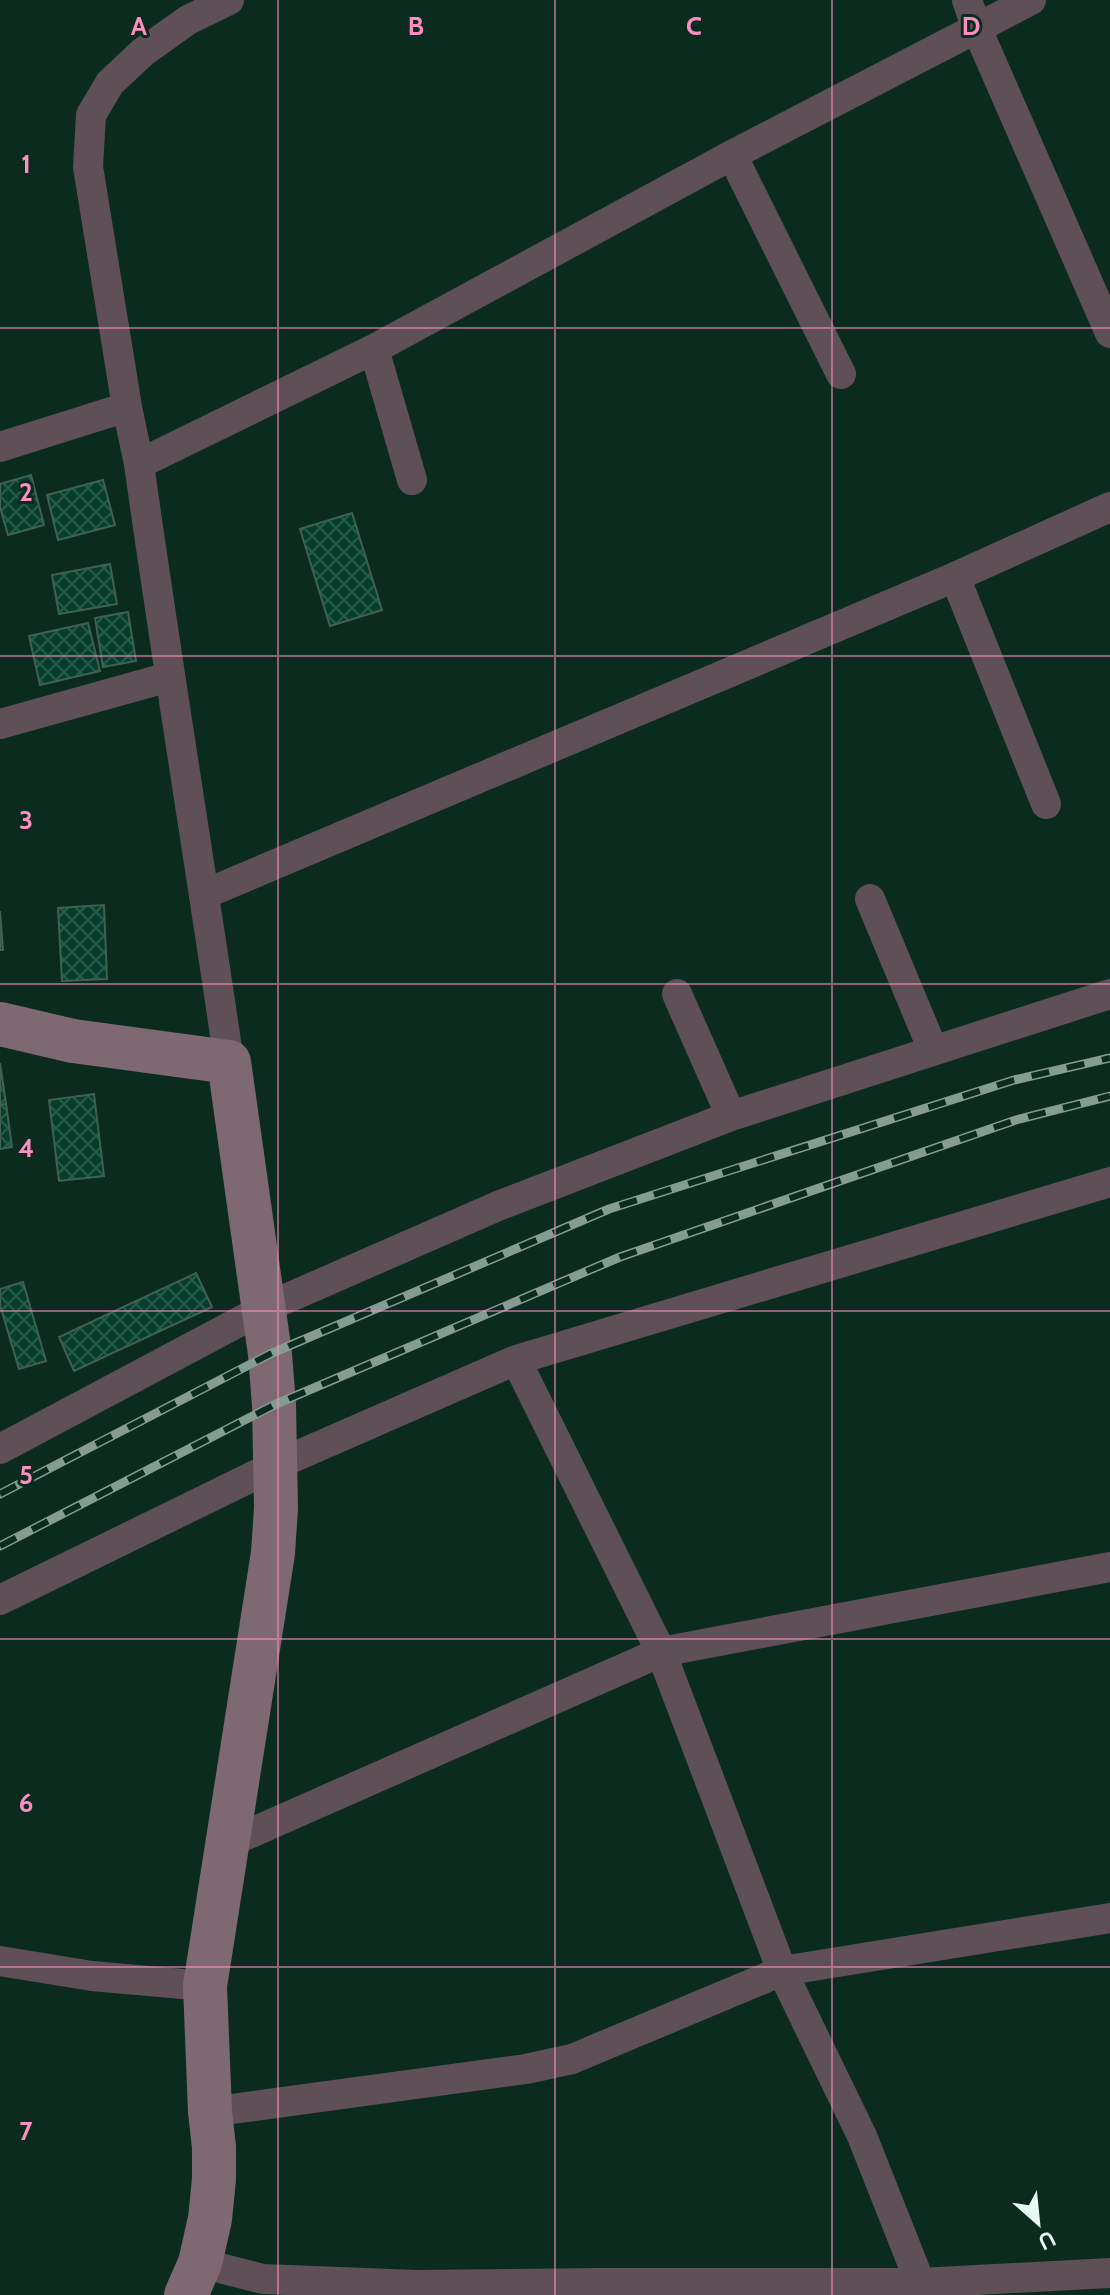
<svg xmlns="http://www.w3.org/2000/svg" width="1110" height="2295" font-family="Cabin,sans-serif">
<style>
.building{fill:url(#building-cross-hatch);stroke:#406052;stroke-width:2}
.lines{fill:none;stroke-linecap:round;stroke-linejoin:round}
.street{stroke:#5e5056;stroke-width:30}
.secondary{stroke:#7e6972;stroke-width:44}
.rail-casing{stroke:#849c92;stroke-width:9}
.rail{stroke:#0b2b1f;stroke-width:6;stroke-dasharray:18;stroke-linecap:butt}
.grid{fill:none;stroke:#fc8fc2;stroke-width:2;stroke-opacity:0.55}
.grid-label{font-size:26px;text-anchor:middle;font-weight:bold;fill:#fc8fc2;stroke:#0b2b1f;stroke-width:6;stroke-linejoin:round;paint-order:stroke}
</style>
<defs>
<pattern id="building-cross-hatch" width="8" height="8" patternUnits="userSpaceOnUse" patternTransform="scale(2)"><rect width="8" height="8" fill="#053e2c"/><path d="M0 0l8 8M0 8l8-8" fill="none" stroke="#295b4b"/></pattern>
</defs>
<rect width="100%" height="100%" fill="#0b2b1f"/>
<path class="building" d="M 31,475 L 44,525 L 8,535 L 0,507 L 0,484 Z
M 103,480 L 115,525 L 58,540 L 47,495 Z
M 352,513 L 382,610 L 330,626 L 300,529 Z
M 110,564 L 117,604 L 59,614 L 52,575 Z
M 128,612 L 136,661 L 103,667 L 95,618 Z
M 88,623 L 100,671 L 40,685 L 29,636 Z
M 104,905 L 107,979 L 62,981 L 58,908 Z
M 0,911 L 3,950 L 0,950 Z
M 0,1063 L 6,1104 L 0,1105 Z
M 94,1094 L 104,1176 L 59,1181 L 49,1100 Z
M 6,1104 L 12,1147 L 0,1149 L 0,1105 Z
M 196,1273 L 212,1307 L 74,1371 L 59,1337 Z
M 23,1282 L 46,1361 L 19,1369 L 0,1305 L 0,1289 Z"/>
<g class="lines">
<path class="street" d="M 967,0 L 977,29 L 1110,333
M 732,155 L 841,374
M 374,349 L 412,480
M 0,447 L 127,407
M 139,464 L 127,407 L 88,167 L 91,115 L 110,83 L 143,52 L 188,20 L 229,0
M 955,577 L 1046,804
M 0,724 L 169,677
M 205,894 L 955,577 L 1110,507
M 870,899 L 933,1050
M 677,994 L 731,1116
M 229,1062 C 200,863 167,664 139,464 L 374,349 L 732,155 L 1031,0
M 516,1360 L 1110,1182
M 0,1449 L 265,1308 L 498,1206 L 731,1116 L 1110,994
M 0,1600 L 276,1465 L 516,1360 L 661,1652 L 1110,1567
M 228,1843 L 661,1652 L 782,1971 L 862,2136 L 925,2295
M 0,1961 L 92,1976 L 205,1986
M 210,2112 L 526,2069 L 572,2059 L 782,1971 L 1110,1918
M 200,2263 L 263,2279 L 416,2285 L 599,2283 L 920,2283 L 1110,2273"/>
<path class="secondary" d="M 0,1024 L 73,1041 L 229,1062 L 270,1354 L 274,1405 L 276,1508 L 273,1553 L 205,1986 L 210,2112 L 214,2147 L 214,2179 L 210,2219 L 200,2263 L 186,2295"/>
<defs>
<path id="rail" d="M 0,1494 L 270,1354 L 609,1209 L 1014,1080 L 1110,1058
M 0,1546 L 274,1405 L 620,1257 L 1016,1120 L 1110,1096"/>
</defs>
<use href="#rail" class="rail-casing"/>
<use href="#rail" class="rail"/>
</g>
<path class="grid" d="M 278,0 L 278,2295M 555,0 L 555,2295M 832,0 L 832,2295M 0,328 L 1110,328M 0,656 L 1110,656M 0,984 L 1110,984M 0,1311 L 1110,1311M 0,1639 L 1110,1639M 0,1967 L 1110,1967"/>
<g class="grid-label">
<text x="139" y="35">A</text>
<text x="416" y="35">B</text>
<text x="694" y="35">C</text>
<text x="971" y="35">D</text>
<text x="26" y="173">1</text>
<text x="26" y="501">2</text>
<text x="26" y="829">3</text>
<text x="26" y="1157">4</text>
<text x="26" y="1484">5</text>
<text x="26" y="1812">6</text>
<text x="26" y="2140">7</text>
</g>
<g transform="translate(1038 2223) rotate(153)" stroke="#0b2b1f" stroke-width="6" paint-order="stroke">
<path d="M0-6L14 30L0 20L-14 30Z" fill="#e8faf1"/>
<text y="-12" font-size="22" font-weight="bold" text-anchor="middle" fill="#e8faf1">U</text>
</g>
</svg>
